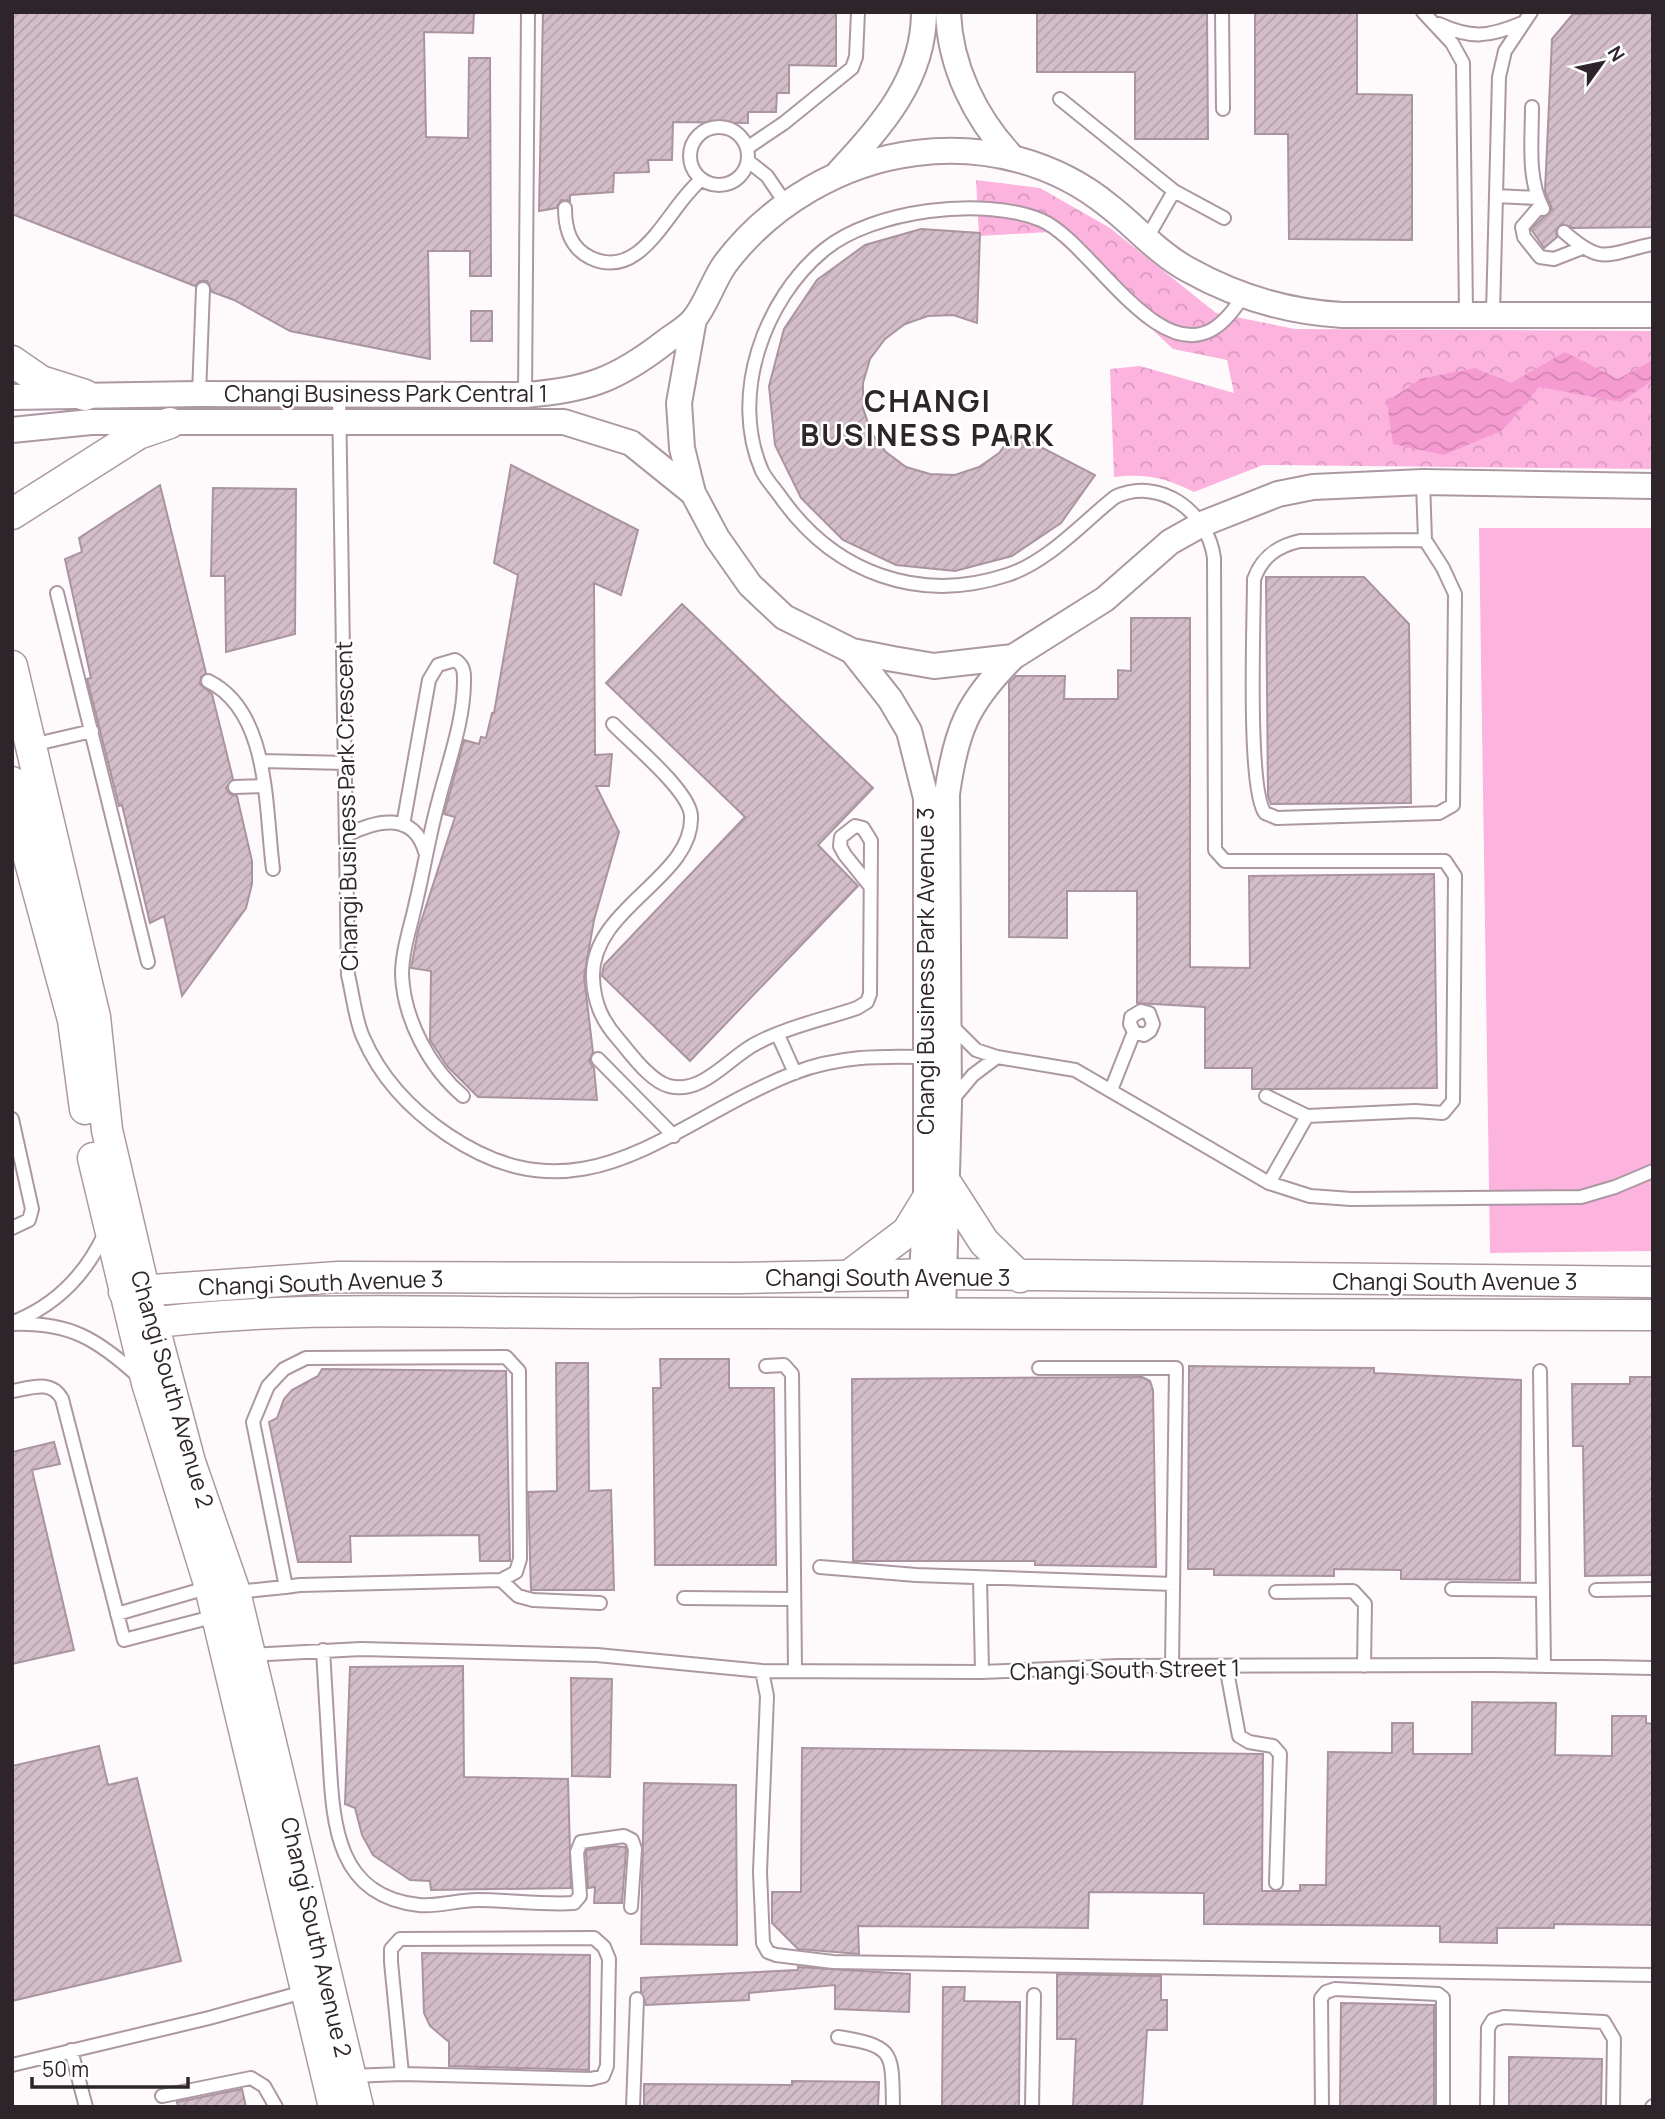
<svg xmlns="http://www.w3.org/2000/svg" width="1665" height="2119" font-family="Manrope,sans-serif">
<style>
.grass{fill:#fcb3de}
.park{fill:url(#park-crowns)}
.water{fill:url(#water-waves)}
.building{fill:url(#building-hatch);stroke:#a994a0;stroke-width:2}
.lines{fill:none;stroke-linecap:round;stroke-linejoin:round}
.service-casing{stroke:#ac98a3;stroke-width:16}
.minor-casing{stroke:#ac98a3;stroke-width:28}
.tertiary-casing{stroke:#ac98a3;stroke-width:33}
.service{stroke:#fff;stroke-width:12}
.minor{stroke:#fff;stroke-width:24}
.tertiary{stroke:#fff;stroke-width:30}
.labels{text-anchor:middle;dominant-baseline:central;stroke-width:5;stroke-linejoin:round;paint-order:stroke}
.street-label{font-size:23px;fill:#2d252a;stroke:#fff}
.district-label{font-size:30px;font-weight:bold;letter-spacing:2px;fill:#2d252a;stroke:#fff}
</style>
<defs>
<pattern id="park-crowns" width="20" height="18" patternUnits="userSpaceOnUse" patternTransform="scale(1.75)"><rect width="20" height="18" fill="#fcb3de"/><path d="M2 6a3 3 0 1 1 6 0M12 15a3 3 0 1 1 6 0" fill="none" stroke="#d89abf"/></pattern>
<pattern id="water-waves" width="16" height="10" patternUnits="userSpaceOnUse" patternTransform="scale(1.75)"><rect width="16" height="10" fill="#f69bd2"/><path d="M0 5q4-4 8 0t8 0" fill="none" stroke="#d385b4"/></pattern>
<pattern id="building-hatch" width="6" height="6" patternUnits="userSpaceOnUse" patternTransform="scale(1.75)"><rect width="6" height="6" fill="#d3bdc9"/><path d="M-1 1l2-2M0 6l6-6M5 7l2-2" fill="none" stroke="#b5a2ad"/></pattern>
</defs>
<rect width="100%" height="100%" fill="#fefafc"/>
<path class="grass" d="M 1479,528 L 1653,528 L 1653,1251 L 1490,1253 Z"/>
<path class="park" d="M 976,180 L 1040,188 L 1110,228 L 1216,313 L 1295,329 L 1653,331 L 1653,469 L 1263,465 L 1194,492 C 1167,478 1145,473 1114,477 L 1110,369 L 1140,366 L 1234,393 L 1227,360 L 1173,349 L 1049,232 L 979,236 Z"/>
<path class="water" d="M 1565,352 L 1618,379 L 1653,360 L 1653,380 L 1621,402 L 1539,387 L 1503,430 L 1444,455 L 1393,444 L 1387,402 L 1420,379 L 1475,368 L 1511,383 Z"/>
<path class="building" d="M 12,12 L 474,12 L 473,33 L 424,32 L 426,137 L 468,138 L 469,58 L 490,58 L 491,276 L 470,276 L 470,251 L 428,251 L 430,359 L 290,331 L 234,300 L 212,292 L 207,281 L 200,281 L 195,286 L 12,214 Z
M 543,12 L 836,12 L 836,66 L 789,65 L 789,93 L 777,93 L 776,112 L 748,112 L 748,123 L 673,122 L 672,160 L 648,160 L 649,172 L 614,173 L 613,192 L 570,195 L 570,201 L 561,200 L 556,208 L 539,211 Z
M 1037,12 L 1207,12 L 1208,139 L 1135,139 L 1135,72 L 1037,72 Z
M 1255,12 L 1357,12 L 1357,94 L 1412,95 L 1412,240 L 1289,239 L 1288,134 L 1255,134 Z
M 1653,13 L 1653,227 L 1573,228 L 1562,224 L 1556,230 L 1557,237 L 1544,248 L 1531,229 L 1552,209 L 1545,191 L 1552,39 L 1573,14 Z
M 921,229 L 980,233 L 977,323 L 953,315 L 928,316 L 905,324 L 885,339 L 870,359 L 863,383 L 863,408 L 871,432 L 886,452 L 906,467 L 930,474 L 955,475 L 979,467 L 999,453 L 1014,433 L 1095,475 L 1061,523 L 1012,556 L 955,571 L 896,565 L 843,540 L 801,498 L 775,445 L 769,386 L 784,329 L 817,280 L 865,245 Z
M 471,311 L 492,311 L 492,341 L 471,341 Z
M 511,465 L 638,530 L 621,595 L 594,583 L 595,755 L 612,754 L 609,786 L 596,786 L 619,832 L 594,920 L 584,977 L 593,1052 L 589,1061 L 594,1068 L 597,1100 L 478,1097 L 447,1066 L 430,1040 L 431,971 L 411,968 L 418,931 L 455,817 L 444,814 L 464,740 L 479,744 L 481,737 L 486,738 L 492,713 L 494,713 L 518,575 L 494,563 Z
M 160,485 L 206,673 L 201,677 L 200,684 L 212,694 L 233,779 L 226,788 L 230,794 L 237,796 L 252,861 L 252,884 L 246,908 L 182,996 L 164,916 L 150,923 L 122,805 L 119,806 L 87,679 L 91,678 L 65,559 L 82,552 L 79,538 Z
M 213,488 L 296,489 L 295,634 L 226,652 L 225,576 L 211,576 Z
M 1266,577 L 1364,577 L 1409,624 L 1411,803 L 1271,804 L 1268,796 Z
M 682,604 L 873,788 L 818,845 L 858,886 L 690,1061 L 602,976 L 604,965 L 745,817 L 606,683 Z
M 1131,618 L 1190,618 L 1190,967 L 1250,968 L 1249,876 L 1434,874 L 1437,1088 L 1252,1089 L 1252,1068 L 1205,1068 L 1205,1007 L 1137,1003 L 1137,891 L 1067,891 L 1067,938 L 1009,937 L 1009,683 L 1016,676 L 1065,676 L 1064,699 L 1118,699 L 1118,670 L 1131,671 Z
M 660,1359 L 729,1359 L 729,1388 L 774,1388 L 776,1565 L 655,1565 L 653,1388 L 661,1388 Z
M 556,1363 L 588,1363 L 589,1491 L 611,1490 L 614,1590 L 531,1590 L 528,1492 L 557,1491 Z
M 1189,1366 L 1374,1368 L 1374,1373 L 1521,1380 L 1520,1580 L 1401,1579 L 1401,1570 L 1334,1569 L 1334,1576 L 1214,1575 L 1214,1569 L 1188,1569 Z
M 322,1369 L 506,1371 L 510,1561 L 480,1561 L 479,1535 L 350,1536 L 351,1562 L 298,1562 L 269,1422 L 277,1418 L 284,1399 L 292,1390 L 318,1376 Z
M 1142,1377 L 1150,1381 L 1153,1390 L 1156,1567 L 1035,1565 L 1035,1561 L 853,1561 L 852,1379 Z
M 1630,1377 L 1653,1377 L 1653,1575 L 1585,1576 L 1583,1446 L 1573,1446 L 1572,1384 L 1630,1384 Z
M 54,1442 L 60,1464 L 32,1470 L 74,1650 L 12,1664 L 12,1452 Z
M 463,1666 L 464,1777 L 568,1779 L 571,1888 L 431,1890 L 430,1881 L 410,1880 L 373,1855 L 362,1835 L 355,1808 L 345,1804 L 350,1667 Z
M 571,1678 L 612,1679 L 610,1777 L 572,1776 Z
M 1472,1702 L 1556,1703 L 1555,1755 L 1612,1756 L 1612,1716 L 1646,1716 L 1646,1723 L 1653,1724 L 1653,1925 L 1554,1924 L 1554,1928 L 1497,1928 L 1497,1943 L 1440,1942 L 1440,1926 L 1204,1924 L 1204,1893 L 1089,1892 L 1088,1928 L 858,1926 L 859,1954 L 798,1949 L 772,1923 L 772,1892 L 801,1892 L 802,1748 L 1263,1754 L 1262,1891 L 1300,1891 L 1300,1885 L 1326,1885 L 1328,1752 L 1392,1753 L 1392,1723 L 1413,1723 L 1413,1754 L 1472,1754 Z
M 99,1746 L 108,1785 L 137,1778 L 181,1961 L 12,2001 L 12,1766 Z
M 644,1783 L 736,1785 L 737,1945 L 641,1944 Z
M 613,1846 L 625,1847 L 626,1850 L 622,1903 L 594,1903 L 595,1887 L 588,1888 L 586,1853 L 587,1850 Z
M 422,1953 L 590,1955 L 589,2070 L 449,2066 L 449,2042 L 430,2026 L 424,2013 Z
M 798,1967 L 910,1974 L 909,2012 L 835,2009 L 835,1985 L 749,1993 L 749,2000 L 646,2005 L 641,1992 L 641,1978 L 798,1970 Z
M 1057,1974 L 1161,1976 L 1161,2000 L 1167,2000 L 1167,2030 L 1147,2030 L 1142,2107 L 1073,2107 L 1076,2039 L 1057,2039 Z
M 943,1987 L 965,1987 L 964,2001 L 1020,2002 L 1019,2107 L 942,2107 Z
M 1341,2003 L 1434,2005 L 1434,2107 L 1340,2107 Z
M 1509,2057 L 1602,2059 L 1601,2107 L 1509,2107 Z
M 792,2081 L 879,2082 L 878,2107 L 644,2107 L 644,2084 L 792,2085 Z
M 242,2089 L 246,2107 L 178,2107 L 177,2102 Z"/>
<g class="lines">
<defs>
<path id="service" d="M 1222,12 L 1223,109
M 1423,12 L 1452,43 L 1463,63 L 1466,313
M 1439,24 C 1471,39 1489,37 1522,23
M 1060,99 L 1174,191 L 1224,218
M 1532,107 C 1532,141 1527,179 1543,209
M690 156a29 29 0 1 1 58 0a29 29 0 1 1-58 0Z
M 747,148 L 784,123 L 852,68 L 856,57 L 858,12
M 748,161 L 767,176 L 786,204
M 1496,196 L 1537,198
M 1541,205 L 1522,227 L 1524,237 L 1540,257 L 1554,259 L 1582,248
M 565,208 C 565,229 570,248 591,258 C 643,282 668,206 701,180
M 1564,232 C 1603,266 1605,254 1653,244
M 1147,238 L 1174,191
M 1244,295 C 1235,308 1226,321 1213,329 C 1155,364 1089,240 1041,220 C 983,196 872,210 824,250 C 764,299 729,396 762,471 C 767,481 776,490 782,499 C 835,573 919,604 1007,575 C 1048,562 1082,523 1115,497 C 1160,476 1208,512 1214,558 L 1215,850 L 1225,861 L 1445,861 L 1455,876 L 1453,1101 L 1443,1113 L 1415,1111 L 1307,1116 L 1266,1096
M 1493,313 L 1499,77 L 1505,51 L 1531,12
M 199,394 L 203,289
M 339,395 L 348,975 C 353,995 355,1019 363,1037 C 381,1079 411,1110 448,1135 C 585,1227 671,1121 794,1073 C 837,1056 879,1056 924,1057
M 525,395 L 528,12
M 1423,482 L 1425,540 L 1443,568 L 1455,594 L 1453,805 L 1439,813 L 1277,818 L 1265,813 C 1247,789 1254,619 1254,579 C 1262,557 1277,546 1300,541 L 1425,540
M 57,593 L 148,962
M 208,681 C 270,711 265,808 273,869
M 613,724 C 631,743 690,791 691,816 C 694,878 590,908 593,978 C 594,1003 602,1021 619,1040 C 631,1054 650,1081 669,1086 C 703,1095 730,1056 757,1043 C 787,1027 825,1019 857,1008 L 867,1002 L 870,994 L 871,841 L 863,828 L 855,826 L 841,837 L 840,846 L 845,855 L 870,886
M 32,745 L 92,731
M 261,761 L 347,763
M 235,787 L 263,786
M 403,825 L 429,680 L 438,665 L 455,660 C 462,664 464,669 464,677 C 465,719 448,763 438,803 C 429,836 424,869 416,902 C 411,926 402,950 402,975 C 404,1020 430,1068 463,1096
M 347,835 C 376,820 414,811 425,852
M 951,1025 L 976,1050 L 997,1057 L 1075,1070 L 1269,1183 L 1310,1196 L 1351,1199 L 1581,1197 L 1615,1187 L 1653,1171
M 778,1035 L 795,1073
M 598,1059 L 674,1136
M 1111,1090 L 1134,1032 L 1130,1024 L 1131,1017 L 1141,1011 L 1149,1013 L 1153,1024 L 1150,1031 L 1144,1035 L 1134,1032
M 952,1100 L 973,1075 L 997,1057
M 12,1119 L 32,1209 L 29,1220 L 12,1228
M 1269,1183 L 1307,1116
M 16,1321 C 57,1304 86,1274 105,1233
M 12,1324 C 70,1322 97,1339 138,1376
M 766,1366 L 784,1365 L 792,1374 L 795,1671
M 1039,1368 L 1176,1368 L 1172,1666
M 1540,1371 L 1544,1666
M 12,1391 C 31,1388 51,1379 62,1399 L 124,1640 L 216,1616
M 820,1567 L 916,1575 L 1173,1584
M 980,1578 L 982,1672
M 501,1580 L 518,1596 L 533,1600 L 600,1603
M 1452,1589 L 1543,1590
M 1596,1590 L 1653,1589
M 235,1592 C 256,1590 278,1588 300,1585 L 501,1580 L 516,1572 L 520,1559 L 519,1371 L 506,1357 L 306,1358 L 284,1369 L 268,1386 L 253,1422 L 286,1587
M 1276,1592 L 1353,1591 L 1365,1604 L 1364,1666
M 684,1598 L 792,1599
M 117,1614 L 210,1587
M 323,1650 C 325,1684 327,1718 329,1752 C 333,1818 333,1896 419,1905 C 437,1907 458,1900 477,1900 C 509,1900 542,1905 574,1903 L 580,1896 L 577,1852 L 581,1842 L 624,1836 L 632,1840 L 635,1849 L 631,1907
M 250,1655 L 361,1649 L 597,1655 L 762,1671 L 982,1672 L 1118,1666 L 1493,1665 L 1653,1668
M 1226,1666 L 1239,1736 L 1249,1742 L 1273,1746 L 1280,1754 L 1276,1883
M 762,1671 L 767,1696 L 760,1872 L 763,1943 L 768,1952 L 776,1955 L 833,1962 L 1653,1975
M 838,2037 C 895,2046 892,2052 893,2107
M 71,2050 L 86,2107
M 12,2065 L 209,2018 L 307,1991
M 350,2076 L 402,2074 L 591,2079 L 603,2076 L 607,2066 L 609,1959 L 604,1947 L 594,1938 L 400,1939 L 391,1949 L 391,1962 L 402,2074
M 162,2096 L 251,2078 L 264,2086 L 276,2107
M 633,2107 L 637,1999
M 1032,2107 L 1034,1995
M 1322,2107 L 1321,1998 L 1326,1992 L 1335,1989 L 1438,1994 L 1443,1998 L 1443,2107
M 1487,2107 L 1488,2028 L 1493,2020 L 1504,2017 L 1604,2022 L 1614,2039 L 1613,2107
M 1652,2107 L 1653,2106"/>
<path id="minor" d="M 948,12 C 950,67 975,117 1011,156
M 839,172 C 882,125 924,79 924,12
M 694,319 L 679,403 L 682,448 L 693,493 L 717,538 L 750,585 L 784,617 L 852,651 L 893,659 L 934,666 L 1013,657 L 1105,599 L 1170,542 L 1202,524 L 1278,494 L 1313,487 L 1423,482 L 1653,486
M 12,397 L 199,394 L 525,395 C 587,390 616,380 665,342 C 674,335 687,328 694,319 C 706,305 713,281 725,264 C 770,204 842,162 916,153 C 985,144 1055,162 1109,206 C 1135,226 1158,253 1187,269 C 1235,296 1287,312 1342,315 L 1653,315
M 12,430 L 91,422 L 564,422 L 631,443 L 693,493
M 852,651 L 890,699 L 909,731 L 926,798 L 926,1201 L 920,1312
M 943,1312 L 949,1103 L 947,794 C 956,730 967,703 1013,657"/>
<path id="tertiary" d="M 12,361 L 41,381 L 85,395
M 12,514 L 138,434 L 170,423
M 12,666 L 95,1017 L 107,1130 L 144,1289 L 190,1462 L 235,1592 L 358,2107
M 12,782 L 27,851 L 73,1020 L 85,1109
M 93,1158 L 147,1383 L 210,1587 L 334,2107
M 948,1186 L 984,1242 L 1020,1277
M 850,1275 L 907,1232 L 926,1201
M 124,1292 L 338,1277 L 740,1278 L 945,1274 L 1653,1282
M 133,1325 C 302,1302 474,1315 644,1313 C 980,1311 1316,1313 1653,1315"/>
</defs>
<use href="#service" class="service-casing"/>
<use href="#minor" class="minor-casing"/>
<use href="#tertiary" class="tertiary-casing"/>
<use href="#service" class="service"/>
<use href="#minor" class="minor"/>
<use href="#tertiary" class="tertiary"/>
</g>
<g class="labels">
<g class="street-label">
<text x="386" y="393">Changi Business Park Central 1</text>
<text transform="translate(346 806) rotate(-91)">Changi Business Park Crescent</text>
<text transform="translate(925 971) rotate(-90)">Changi Business Park Avenue 3</text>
<text x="888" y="1277">Changi South Avenue 3</text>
<text x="1455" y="1281">Changi South Avenue 3</text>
<text transform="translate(321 1282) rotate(-2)">Changi South Avenue 3</text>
<text transform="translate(173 1389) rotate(74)">Changi South Avenue 2</text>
<text transform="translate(1125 1669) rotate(-1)">Changi South Street 1</text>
<text transform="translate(317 1937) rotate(77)">Changi South Avenue 2</text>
</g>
<g class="district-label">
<text x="928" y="400">CHANGI<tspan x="928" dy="34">BUSINESS PARK</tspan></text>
</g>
</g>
<rect width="1665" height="2119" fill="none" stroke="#2d252a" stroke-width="28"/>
<g transform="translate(1602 63) rotate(57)" stroke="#ffffff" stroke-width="5" paint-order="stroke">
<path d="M0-5L12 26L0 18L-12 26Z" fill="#2d252a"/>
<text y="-10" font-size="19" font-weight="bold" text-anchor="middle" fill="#2d252a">N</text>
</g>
<path d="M32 2077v10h156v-10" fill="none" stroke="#2d252a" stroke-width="3.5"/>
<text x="42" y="2077" font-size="21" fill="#2d252a" stroke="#ffffff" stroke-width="5" paint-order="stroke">50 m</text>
</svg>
